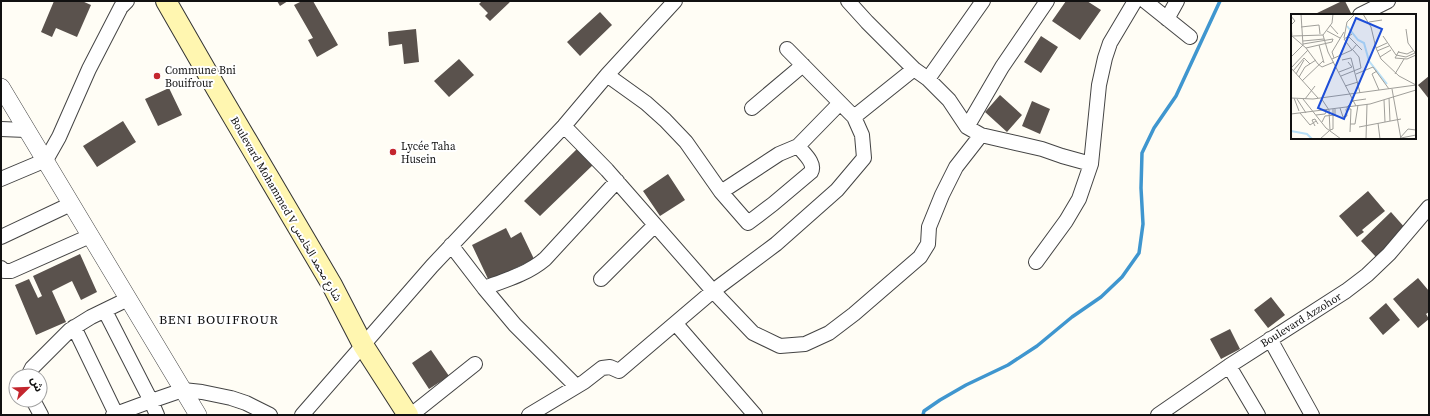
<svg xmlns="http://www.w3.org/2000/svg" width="1430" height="416" font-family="'Source Serif 4','Noto Sans Arabic',serif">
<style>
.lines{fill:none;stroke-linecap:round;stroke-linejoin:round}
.stream{stroke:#3f96cf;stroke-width:3.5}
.building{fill:#5a524d}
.minor-casing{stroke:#444;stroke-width:16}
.tertiary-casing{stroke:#444;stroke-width:18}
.secondary-casing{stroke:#333;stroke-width:22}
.minor{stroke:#fff;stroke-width:14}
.tertiary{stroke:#fff;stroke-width:17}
.secondary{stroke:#fff6b0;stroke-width:20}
.poi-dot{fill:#c4262e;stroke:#fff;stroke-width:1.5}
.labels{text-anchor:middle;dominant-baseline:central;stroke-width:4;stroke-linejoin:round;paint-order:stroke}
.poi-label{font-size:11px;fill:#111;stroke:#fff;text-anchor:start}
.street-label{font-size:11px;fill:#111;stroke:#fff}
.quarter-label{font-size:13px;letter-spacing:1px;fill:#111;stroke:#fff}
.inset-river{fill:none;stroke:#b9e0f7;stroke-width:2}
.inset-road{fill:none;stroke:#a09f9a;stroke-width:1}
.view{fill:#1d4ed8;fill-opacity:0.15;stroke:#1d4ed8;stroke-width:2}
.inset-edge{fill:none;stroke:#111;stroke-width:2}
</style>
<rect width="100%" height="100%" fill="#fffdf5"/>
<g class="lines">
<path class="stream" d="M 923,415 L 924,411 L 940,400 L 966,385 L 1008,365 L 1037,346 L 1072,317 L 1101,297 L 1122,277 L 1139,253 L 1143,224 L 1141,188 L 1142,153 L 1154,128 L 1176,96 L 1220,1"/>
</g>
<path class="building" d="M 54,1 L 82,1 L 91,5 L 77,37 L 56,28 L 52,37 L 41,32 Z
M 277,1 L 288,1 L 280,6 Z
M 302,1 L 313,1 L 338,45 L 317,57 L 308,40 L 313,38 L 294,5 Z
M 482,1 L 511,1 L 490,21 L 485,16 L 488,13 L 479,4 Z
M 1066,1 L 1087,1 L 1101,10 L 1080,40 L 1052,21 Z
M 1342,1 L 1345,1 L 1352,15 L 1313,15 Z
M 600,12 L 612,25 L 580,56 L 567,42 Z
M 416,29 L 419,62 L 404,64 L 402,44 L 389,46 L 388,32 Z
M 1041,36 L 1058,47 L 1041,73 L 1024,62 Z
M 459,59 L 474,75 L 449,97 L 434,81 Z
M 1429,76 L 1429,99 L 1418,85 Z
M 169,88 L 182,115 L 158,126 L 145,99 Z
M 1000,95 L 1022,115 L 1007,132 L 985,112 Z
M 1032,101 L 1050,109 L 1040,134 L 1022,126 Z
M 123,121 L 136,142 L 97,167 L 83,146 Z
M 579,147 L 595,163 L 540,216 L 524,201 Z
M 668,174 L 685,200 L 660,216 L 643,191 Z
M 1368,191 L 1385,211 L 1362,230 L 1364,232 L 1357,237 L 1339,216 Z
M 1391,212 L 1406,229 L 1376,257 L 1361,241 Z
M 506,228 L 511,238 L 521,232 L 534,259 L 489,281 L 472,245 Z
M 80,254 L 97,292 L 81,300 L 72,281 L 52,291 L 66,322 L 36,335 L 15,285 L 29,279 L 38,298 L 42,296 L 33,276 Z
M 1418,278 L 1429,291 L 1429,312 L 1426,314 L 1429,319 L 1418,328 L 1393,299 Z
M 1271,297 L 1285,315 L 1268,328 L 1254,310 Z
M 1386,303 L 1400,320 L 1383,335 L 1369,318 Z
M 1230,329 L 1240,349 L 1221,359 L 1210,339 Z
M 431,350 L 449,376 L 429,389 L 412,363 Z"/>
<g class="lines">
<defs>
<path id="minor" d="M 848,1 L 867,22 L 914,69 L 928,79 L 949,100 L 967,127 L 981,135 L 1042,149 L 1062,156 L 1091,164
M 1145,1 L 1190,37
M 1360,15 L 1388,1
M 1167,19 L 1177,1
M 607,75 L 646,103 L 665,120 L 686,142 L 721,192 L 748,223 L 773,204 L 811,172 C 816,163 803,153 798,146
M 928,79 L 983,1
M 752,108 L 803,65
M 854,117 L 914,69
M 564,126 L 607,170 L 713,291 L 753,333 L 780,346 L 805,344 L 829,333 L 854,314 L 920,257 L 928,244 L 929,227 L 942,195 L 956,167 L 981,135
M 967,127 L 1002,67 L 1047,1
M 1,129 L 26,130
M 1,179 L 46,160 L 59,137 L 89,69 L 121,7 L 127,1
M 721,192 L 779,154 L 798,146 L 840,103
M 1,237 L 71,204
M 451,245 L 484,288 L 515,325 L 576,386
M 1036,262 L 1066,221 L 1079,199 L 1091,164 L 1099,85 L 1105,58 L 1110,43 L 1135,1
M 1,268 L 4,271 L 11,271 L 90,236
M 601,279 L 655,225
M 484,288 C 506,280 527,274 545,259 L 617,181
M 105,311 L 151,401 L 113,415
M 676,324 L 755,415
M 74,327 L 116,414
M 1270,339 L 1312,415
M 1229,366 L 1258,415
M 28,376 L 32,368 L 70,330 L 91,317 L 128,299
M 33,400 L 41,415
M 157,415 L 151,401 L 183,390 L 202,392 L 231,398 L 246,403 L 270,415
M 302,415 L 432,266 L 564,126 L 607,75 L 675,1
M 411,415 L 475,364
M 529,415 L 584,382 L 602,368 L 610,367 L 619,371 L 713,291 L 776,244 L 837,190 L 864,158 L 862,135 L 854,117 L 787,49
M 1158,415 L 1229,366 L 1346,291 L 1367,275 L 1389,254 L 1429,207"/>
<path id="tertiary" d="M 1,87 L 198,415"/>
<path id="secondary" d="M 166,1 L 216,88 L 332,285 L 363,345 L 408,415"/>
</defs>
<use href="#minor" class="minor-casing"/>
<use href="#tertiary" class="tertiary-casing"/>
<use href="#secondary" class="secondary-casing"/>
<use href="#minor" class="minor"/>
<use href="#tertiary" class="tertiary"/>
<use href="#secondary" class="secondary"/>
</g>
<g class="poi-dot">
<circle cx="157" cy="76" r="4"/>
<circle cx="393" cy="152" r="4"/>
</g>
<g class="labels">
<g class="poi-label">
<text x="165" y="70">Commune Bni<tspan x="165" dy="13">Bouifrour</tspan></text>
<text x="401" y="146">Lycée Taha<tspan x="401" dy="13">Husein</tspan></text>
</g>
<g class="street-label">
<text transform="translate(286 209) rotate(60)">Boulevard Mohammed V شارع محمد الخامس</text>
<text transform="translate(1301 320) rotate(-32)">Boulevard Azzohor</text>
</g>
<g class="quarter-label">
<text x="219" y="319">BENI BOUIFROUR</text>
</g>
</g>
<g transform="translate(1291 14)">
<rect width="125" height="125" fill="#fffdf5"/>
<path class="inset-river" d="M 56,12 L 67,26 L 73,29 L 78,47 L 96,70M 0,117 L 16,120 L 21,125"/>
<path class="inset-road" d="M 10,0 L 12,31M 72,0 L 80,13 L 85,34 L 90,45 L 108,62 L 125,71M 0,2 L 4,7 L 0,11M 78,8 L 91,6M 39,11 L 47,20M 0,12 L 1,22 L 15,34 L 27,50 L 31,53 L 43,48M 10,13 L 28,11 L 29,20M 115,15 L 117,29 L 125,40M 36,17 L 49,24M 32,21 L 37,38 L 65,92M 32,21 L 41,9 L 42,0M 2,22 L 32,21M 57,22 L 71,36M 92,22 L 105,41 L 115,43 L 124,39M 53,24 L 56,8 L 64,0M 12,27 L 33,25M 12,30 L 42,25M 28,31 L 33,49M 15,34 L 41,28 L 42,25M 85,34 L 96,29M 61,36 L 53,25 L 61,20M 86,37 L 98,32M 108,37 L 104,44 L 116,45 L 125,41M 107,38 L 116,40 L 122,37M 49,41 L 55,28M 0,43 L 12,31M 89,43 L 100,36M 43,44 L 41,38 L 53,18M 41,45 L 61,36 L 66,30M 51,46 L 60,44 L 69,79M 0,54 L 27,84M 0,54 L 17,36M 2,57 L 13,44 L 19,50M 86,57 L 81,60 L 88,76M 48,58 L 61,53 L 57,48M 5,60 L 13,46M 65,60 L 82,53 L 98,75M 104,60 L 113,45M 50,62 L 70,54 L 68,43 L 62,36M 8,63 L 14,53 L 25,46M 11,67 L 32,47M 54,72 L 67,68M 101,75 L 110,125M 0,84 L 22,85 L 125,71M 3,84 L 8,97M 30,84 L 38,96 L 39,117M 98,84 L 99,107M 6,85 L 15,99M 12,85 L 35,114 L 50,125M 14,85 L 24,72M 93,86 L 94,108M 61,87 L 75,85M 49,94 L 52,103 L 56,102 L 55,95M 9,99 L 19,111 L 25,107M 0,100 L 79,90 L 125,76M 25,101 L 34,100 L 36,96M 31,108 L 34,102 L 44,101 L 44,95M 87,109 L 89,125M 59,110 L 64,110 L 67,91M 24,112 L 21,106 L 24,105 L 27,110M 68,113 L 110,105M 39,116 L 42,115 L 42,95M 59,118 L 60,95 L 56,95 L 56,93 L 62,87M 109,124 L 117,115 L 125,116M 110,124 L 125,121M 29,125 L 38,117M 75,125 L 76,90"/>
<path class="view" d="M 65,4 L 91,15 L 53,105 L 27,94 Z"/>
<rect width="125" height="125" class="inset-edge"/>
</g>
<rect width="1430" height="416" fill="none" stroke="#111111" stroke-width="4"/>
<g transform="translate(28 388) rotate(67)"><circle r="19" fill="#ffffff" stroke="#a0a0a0"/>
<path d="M0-3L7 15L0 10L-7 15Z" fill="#c4262e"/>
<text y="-6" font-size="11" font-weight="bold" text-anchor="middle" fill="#111111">ش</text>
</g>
</svg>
